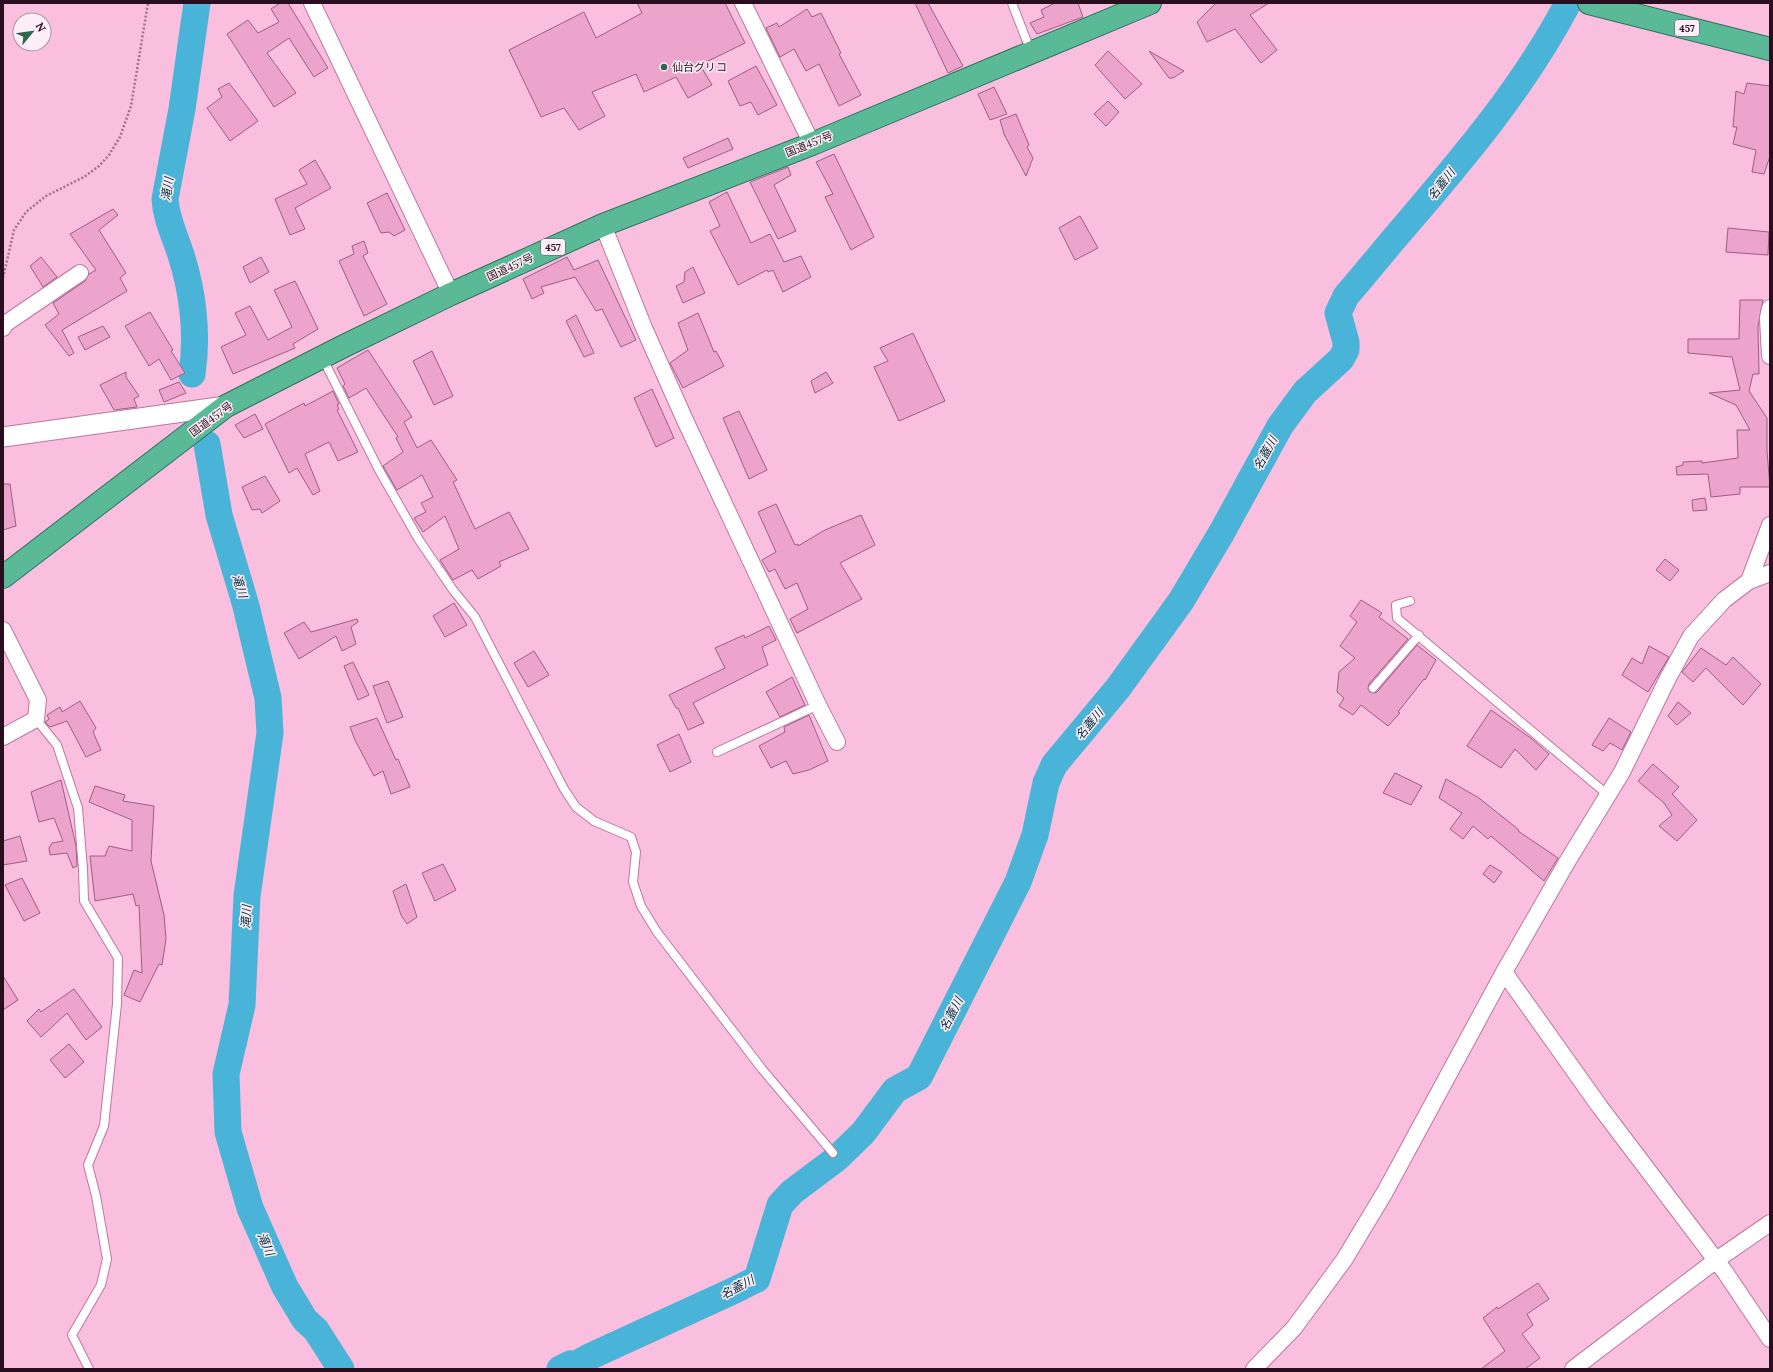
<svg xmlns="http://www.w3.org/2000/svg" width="1773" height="1372" font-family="Lora,'Noto Sans JP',serif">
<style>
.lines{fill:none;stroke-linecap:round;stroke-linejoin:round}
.river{stroke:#49b3d8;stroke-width:27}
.building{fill:#eca3cc;stroke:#9f5d83}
.service-casing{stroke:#bd779f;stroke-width:10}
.minor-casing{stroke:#bd779f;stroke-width:18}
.tertiary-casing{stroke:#bd779f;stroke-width:21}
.trunk-casing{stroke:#2e735c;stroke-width:24}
.path{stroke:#9f718b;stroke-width:2.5;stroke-dasharray:2 2;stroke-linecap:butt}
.service{stroke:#fff;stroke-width:8}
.minor{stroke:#fff;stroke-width:16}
.tertiary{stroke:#fff;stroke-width:19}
.trunk{stroke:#5aba98;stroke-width:22}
.poi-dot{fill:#2d6750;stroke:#feeef7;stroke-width:1.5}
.labels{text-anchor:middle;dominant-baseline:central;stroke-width:3;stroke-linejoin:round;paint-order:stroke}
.shield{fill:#feeef7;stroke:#68515f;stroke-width:1}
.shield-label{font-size:10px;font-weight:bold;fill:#280e1e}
.poi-label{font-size:11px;fill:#280e1e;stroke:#feeef7;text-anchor:start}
.street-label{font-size:11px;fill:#280e1e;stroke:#feeef7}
.water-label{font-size:12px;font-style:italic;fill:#002f3e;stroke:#feeef7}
</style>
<rect width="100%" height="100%" fill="#fabedf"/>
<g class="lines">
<path class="river" d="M 192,374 C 198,335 193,292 181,255 C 175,236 166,219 165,199 L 182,109 L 197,3
M 207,444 L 219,515 L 246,606 L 268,698 L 270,733 L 247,896 L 242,1005 L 226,1074 L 228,1132 L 250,1208 L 285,1287 L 305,1320 L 316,1330 L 341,1369
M 560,1369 L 570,1364 L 573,1366 L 589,1357 L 735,1290 L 757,1279 L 780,1205 L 792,1192 L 836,1159 L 863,1133 L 895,1090 L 919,1077 L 1018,882 L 1035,835 L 1046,783 L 1054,765 L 1118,688 L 1181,601 L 1222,532 L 1280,426 L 1305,392 L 1341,359 L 1346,350 L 1346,342 L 1338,313 L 1346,296 C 1366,273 1385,249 1405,226 C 1465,156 1525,85 1568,3"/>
</g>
<path class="building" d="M 280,3 L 288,3 L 328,68 L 314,77 L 289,38 L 267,53 L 296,93 L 274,107 L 227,34 L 248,20 L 258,33 L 279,22 L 271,9 Z
M 637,3 L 725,3 L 745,43 L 700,65 L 712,85 L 688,98 L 676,77 L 644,92 L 636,74 L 592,92 L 605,116 L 579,130 L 564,108 L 541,117 L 509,50 L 584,12 L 596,38 L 642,13 Z
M 915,3 L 928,3 L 963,66 L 948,73 Z
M 1055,3 L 1078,3 L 1083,17 L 1037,34 L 1030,23 L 1044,17 L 1041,10 Z
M 1216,3 L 1269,3 L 1250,15 L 1277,50 L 1261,63 L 1235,29 L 1207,42 L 1197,22 Z
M 807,9 L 812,17 L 821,13 L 841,53 L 839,54 L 861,95 L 839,106 L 819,64 L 806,71 L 794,49 L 780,57 L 766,28 L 777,23 L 779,27 Z
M 1108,51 L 1142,84 L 1125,99 L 1095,65 Z
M 1149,51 L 1184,71 L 1173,78 L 1169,78 Z
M 756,66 L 777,105 L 758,115 L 751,102 L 740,106 L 728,81 Z
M 229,83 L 258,121 L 230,141 L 207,108 L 222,97 L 218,89 Z
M 1747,83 L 1770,86 L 1770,156 L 1764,174 L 1752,172 L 1756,150 L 1733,144 L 1737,127 L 1733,127 L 1736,91 L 1744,94 Z
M 994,87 L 1007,114 L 990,120 L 978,94 Z
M 1108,101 L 1119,112 L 1106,126 L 1094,114 Z
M 1016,114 L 1029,145 L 1027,147 L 1033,158 L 1026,176 L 1004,134 L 1000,120 Z
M 728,138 L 733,149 L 688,168 L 683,158 Z
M 834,154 L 874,237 L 851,250 L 825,197 L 833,194 L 816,162 Z
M 315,160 L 331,188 L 295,208 L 305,229 L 290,235 L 275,199 L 307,184 L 299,170 Z
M 788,167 L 791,175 L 774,185 L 796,231 L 778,239 L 750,182 Z
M 727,192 L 751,243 L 770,234 L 784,262 L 801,256 L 811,277 L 783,292 L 773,270 L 768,272 L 767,270 L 738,285 L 710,231 L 720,226 L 709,202 Z
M 387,193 L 405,230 L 394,236 L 389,232 L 381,233 L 367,203 Z
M 113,209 L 118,215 L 99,230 L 126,273 L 120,278 L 127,291 L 62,330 L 74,353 L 69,356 L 45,325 L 59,314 L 53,303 L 85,281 L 89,274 L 96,270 L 70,234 Z
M 1080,216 L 1098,248 L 1075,260 L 1059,228 Z
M 1728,228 L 1769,232 L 1768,255 L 1726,252 Z
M 364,241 L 368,253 L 363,256 L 387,304 L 364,316 L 339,261 L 354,254 L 352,246 Z
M 41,257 L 57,277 L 43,287 L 30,266 Z
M 261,257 L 269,272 L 250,283 L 243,267 Z
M 567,257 L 574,270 L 598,260 L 636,340 L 621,347 L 602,309 L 596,311 L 575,277 L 541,287 L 544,293 L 532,299 L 523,279 Z
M 693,267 L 705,293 L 683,303 L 676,286 L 684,282 L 685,272 Z
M 295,281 L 318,329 L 293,344 L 295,348 L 233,374 L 221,347 L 246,335 L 235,313 L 250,306 L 268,340 L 292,327 L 274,290 Z
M 1740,300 L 1763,300 L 1758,327 L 1759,374 L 1753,374 L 1749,391 L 1767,418 L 1767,451 L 1770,487 L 1740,487 L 1740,494 L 1711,497 L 1708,474 L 1677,475 L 1676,467 L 1683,465 L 1683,462 L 1702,461 L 1702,463 L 1738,458 L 1737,430 L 1750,430 L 1736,405 L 1709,393 L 1740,390 L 1732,357 L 1688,353 L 1688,339 L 1739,339 Z
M 150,312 L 173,350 L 171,351 L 185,373 L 171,380 L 159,359 L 149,366 L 125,326 Z
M 698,313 L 714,352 L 716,351 L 724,366 L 683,388 L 670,363 L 688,350 L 678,323 Z
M 576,315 L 594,353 L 584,357 L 566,321 Z
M 103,326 L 110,337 L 85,350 L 78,337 Z
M 913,333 L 945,401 L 899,421 L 874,367 L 888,361 L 880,348 Z
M 368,350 L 412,417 L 404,422 L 417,448 L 431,440 L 457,480 L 453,482 L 475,529 L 509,512 L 529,549 L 499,562 L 501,566 L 478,579 L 472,570 L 453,580 L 440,560 L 459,549 L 445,516 L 423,532 L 414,518 L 426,512 L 421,503 L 433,497 L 422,475 L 397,490 L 383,466 L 403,452 L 396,438 L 398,437 L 366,388 L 349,398 L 343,386 L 345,384 L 337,368 Z
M 432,351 L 453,396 L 434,405 L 413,361 Z
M 126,372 L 126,377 L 139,396 L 134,399 L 137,407 L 114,410 L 100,385 Z
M 826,372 L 833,383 L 815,393 L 811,381 Z
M 179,382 L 186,393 L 164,402 L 159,390 Z
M 652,389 L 674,438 L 656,447 L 634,398 Z
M 333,391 L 339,404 L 337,405 L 339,409 L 337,410 L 358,452 L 338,461 L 329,442 L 305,454 L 320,491 L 313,495 L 297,468 L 289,473 L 265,424 L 304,403 L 305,406 Z
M 739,411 L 767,470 L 749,479 L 723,418 Z
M 255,414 L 263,429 L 244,438 L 235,425 Z
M 265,476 L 280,501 L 262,513 L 260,509 L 252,510 L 242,487 Z
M 3,484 L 10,484 L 16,526 L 3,530 Z
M 1705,498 L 1707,510 L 1693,511 L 1692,500 Z
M 776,504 L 795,545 L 798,544 L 798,546 L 825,530 L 861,515 L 875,545 L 840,563 L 862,599 L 797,633 L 790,619 L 808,609 L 797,583 L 785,589 L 775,569 L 769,572 L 762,560 L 776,552 L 758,512 Z
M 1665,559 L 1679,570 L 1670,581 L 1656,570 Z
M 1361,600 L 1382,613 L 1379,617 L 1408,639 L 1369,684 L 1368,689 L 1370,692 L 1374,693 L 1377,692 L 1417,645 L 1436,660 L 1425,680 L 1424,679 L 1398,712 L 1400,713 L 1388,726 L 1361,705 L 1353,715 L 1339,706 L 1344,698 L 1337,692 L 1339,672 L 1355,658 L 1340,646 L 1357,622 L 1350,616 Z
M 454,603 L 467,625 L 445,637 L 433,616 Z
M 357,619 L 358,622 L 351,627 L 356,644 L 342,651 L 336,636 L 299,659 L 284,633 L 304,622 L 311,632 Z
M 769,626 L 776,640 L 762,647 L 768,665 L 693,703 L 704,723 L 688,730 L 678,708 L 676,708 L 669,695 L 725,668 L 715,648 L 744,635 L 745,638 Z
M 1649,646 L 1669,657 L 1648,692 L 1622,675 L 1632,658 L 1642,664 Z
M 1701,648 L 1726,665 L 1733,657 L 1761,684 L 1743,705 L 1706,668 L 1693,682 L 1682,672 Z
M 534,651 L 549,675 L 528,687 L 514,663 Z
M 353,662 L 369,695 L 358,700 L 344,666 Z
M 792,677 L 805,705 L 780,717 L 766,692 Z
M 388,681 L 403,717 L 387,723 L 373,686 Z
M 80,701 L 96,728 L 93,732 L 101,750 L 86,757 L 67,721 L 50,727 L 45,722 L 49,719 L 47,715 L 60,707 L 62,712 Z
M 1678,702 L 1691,713 L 1677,725 L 1668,716 Z
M 1491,710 L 1532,739 L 1549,754 L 1536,770 L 1515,749 L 1501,768 L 1467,746 Z
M 809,715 L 828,761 L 809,770 L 793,774 L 786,761 L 771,768 L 759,746 L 785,732 L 784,727 Z
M 377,718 L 396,760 L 398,759 L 410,787 L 391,794 L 383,771 L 374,776 L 355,740 L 350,727 Z
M 1609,718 L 1631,732 L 1622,750 L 1610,743 L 1603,751 L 1592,745 Z
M 679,734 L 691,762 L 670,772 L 657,745 Z
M 1653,764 L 1679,787 L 1672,794 L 1697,820 L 1677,841 L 1659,826 L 1672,815 L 1664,803 L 1638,781 Z
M 1395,773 L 1422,786 L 1411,805 L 1383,793 Z
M 1446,779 L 1479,798 L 1519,830 L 1518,831 L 1558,858 L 1544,881 L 1491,836 L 1488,839 L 1473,826 L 1463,839 L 1450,829 L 1462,813 L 1439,798 Z
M 61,780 L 76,846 L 77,866 L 73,868 L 67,853 L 50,855 L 49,848 L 52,843 L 63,841 L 54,818 L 39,822 L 31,792 Z
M 95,786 L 125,795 L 123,801 L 154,806 L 151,861 L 164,915 L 166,939 L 162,965 L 159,964 L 140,1002 L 124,995 L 134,970 L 142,973 L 139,905 L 136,906 L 133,894 L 95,901 L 90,856 L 105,856 L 109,846 L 132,851 L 132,820 L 89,802 Z
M 20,836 L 27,861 L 3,865 L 3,841 Z
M 443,864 L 456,890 L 435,901 L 422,873 Z
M 1490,865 L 1502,872 L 1494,883 L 1483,874 Z
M 22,878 L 40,913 L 24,921 L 5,885 Z
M 406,884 L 417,917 L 407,924 L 401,915 L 393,891 Z
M 3,976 L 18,1000 L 3,1010 Z
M 74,989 L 102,1027 L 86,1040 L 67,1013 L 41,1037 L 27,1021 L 39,1009 L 41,1012 Z
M 69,1044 L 84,1062 L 65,1078 L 50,1060 Z
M 1538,1283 L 1549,1299 L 1527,1314 L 1533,1325 L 1522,1334 L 1540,1358 L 1525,1369 L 1481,1369 L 1505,1351 L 1483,1318 L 1497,1307 L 1498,1309 Z"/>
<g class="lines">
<defs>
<path id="service" d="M 1012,3 L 1031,52
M 322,357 L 379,470 L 419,540 L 453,590 L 475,617 L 564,789 L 576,807 L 594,821 L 631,837 L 636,852 L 633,882 L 641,906 L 657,932 L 762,1069 L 833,1153
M 1410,601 L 1396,605 L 1397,618 L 1608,795
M 1373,688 L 1419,635
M 36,719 L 57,745 L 78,808 L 83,869 L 84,901 L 118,958 L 117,1004 L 104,1126 L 88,1165 L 96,1196 L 107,1259 L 101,1285 L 72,1335 L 89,1369
M 717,752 L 818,705"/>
<path id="minor" d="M 312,3 L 451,294
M 743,3 L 812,144
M 603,225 L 644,328 L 684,418 L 818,705 L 837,742
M 1770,308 L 1768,318 L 1770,356
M 3,328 L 5,324 L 80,273
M 1749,581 L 1770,525
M 3,630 L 38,700 L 36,719 L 3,737
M 1504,972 L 1600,1107 L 1725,1272 L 1770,1339
M 1254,1369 L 1294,1328 L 1344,1260 L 1385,1192 L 1504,972 L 1567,862 L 1622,772 L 1668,678 L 1691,636 L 1724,600 L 1749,581 L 1770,573
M 1573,1369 L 1715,1261 L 1770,1223"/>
<path id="tertiary" d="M 3,437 L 226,406"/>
<path id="trunk" d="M 1589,3 L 1770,49
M 3,577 L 226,406 L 346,345 L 451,294 L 603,225 L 812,144 L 1150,3"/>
</defs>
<use href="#service" class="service-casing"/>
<use href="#minor" class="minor-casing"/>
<use href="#tertiary" class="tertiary-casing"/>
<use href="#trunk" class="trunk-casing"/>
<path class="path" d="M 3,278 L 14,230 L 26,212 L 46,196 L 84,177 L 99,166 L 109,155 L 120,137 L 131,106 L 148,3"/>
<use href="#service" class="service"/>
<use href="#minor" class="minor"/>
<use href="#tertiary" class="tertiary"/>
<use href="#trunk" class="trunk"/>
</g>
<circle class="poi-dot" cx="664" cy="67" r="4"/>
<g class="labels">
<g class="shield">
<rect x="1675" y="20" width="24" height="16" rx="3"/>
<rect x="541" y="239" width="24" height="16" rx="3"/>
</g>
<g class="shield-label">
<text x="1687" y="28">457</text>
<text x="553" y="247">457</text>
</g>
<g class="poi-label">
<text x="672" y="67">仙台グリコ</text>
</g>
<g class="street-label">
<text transform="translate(809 144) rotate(-22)">国道457号</text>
<text transform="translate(510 267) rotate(-25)">国道457号</text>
<text transform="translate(211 419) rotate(-36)">国道457号</text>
</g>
<g class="water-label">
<text transform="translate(1441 184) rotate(-52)">名蓋川</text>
<text transform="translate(167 189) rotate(-82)">滝川</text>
<text transform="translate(1265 453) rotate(-61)">名蓋川</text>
<text transform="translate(240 586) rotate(73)">滝川</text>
<text transform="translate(1089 724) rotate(-50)">名蓋川</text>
<text transform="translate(246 917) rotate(-87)">滝川</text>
<text transform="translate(951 1014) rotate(-63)">名蓋川</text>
<text transform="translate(266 1244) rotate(66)">滝川</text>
<text transform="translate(737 1287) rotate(-28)">名蓋川</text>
</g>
</g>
<rect width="1773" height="1372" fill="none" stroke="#280e1e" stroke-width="8"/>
<g transform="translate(32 32) rotate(61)"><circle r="19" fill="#feeef7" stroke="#a894a0"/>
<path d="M0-3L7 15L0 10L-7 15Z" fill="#2d6750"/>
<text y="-6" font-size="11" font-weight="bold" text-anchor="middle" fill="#280e1e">N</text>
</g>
</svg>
